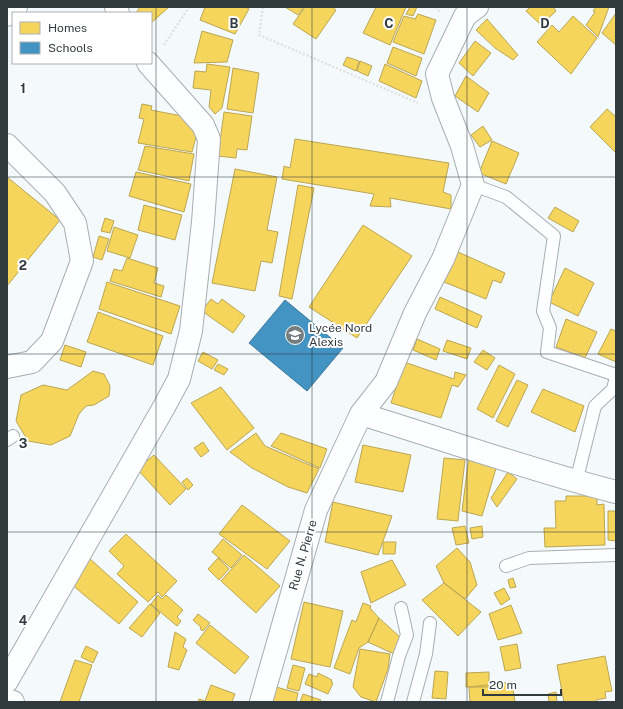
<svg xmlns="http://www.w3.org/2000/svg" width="623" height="709" font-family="'Public Sans',sans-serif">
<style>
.homes{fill:#f6d55c;stroke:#bba653}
.schools{fill:#4393c3;stroke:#3e789b}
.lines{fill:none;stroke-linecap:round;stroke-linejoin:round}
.service-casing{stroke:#a7aeb0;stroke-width:14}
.minor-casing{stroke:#a7aeb0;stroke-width:24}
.path{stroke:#e0e1e2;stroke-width:2.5;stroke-dasharray:2 2;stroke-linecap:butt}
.service{stroke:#fdfeff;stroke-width:12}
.minor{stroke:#fdfeff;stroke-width:22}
.grid{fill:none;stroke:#313a3e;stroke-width:1;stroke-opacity:0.55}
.labels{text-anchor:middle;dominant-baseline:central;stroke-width:4;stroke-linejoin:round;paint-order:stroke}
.poi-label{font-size:12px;fill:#313a3e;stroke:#fff;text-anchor:start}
.street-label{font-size:12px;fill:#313a3e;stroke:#fff}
.grid-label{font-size:13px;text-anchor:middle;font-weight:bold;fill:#313a3e;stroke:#fff;stroke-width:4;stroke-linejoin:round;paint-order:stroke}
</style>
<rect width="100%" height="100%" fill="#f4fafc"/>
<path class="homes" d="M 140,7 L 169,7 L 151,23 L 151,13 L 136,13 Z
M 205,7 L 245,7 L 249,9 L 235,34 L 200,20 Z
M 285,7 L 304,7 L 298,15 Z
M 305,7 L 332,7 L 336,10 L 316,39 L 293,24 Z
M 376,7 L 406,7 L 390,45 L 363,33 Z
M 410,7 L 417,7 L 413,16 L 406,14 Z
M 530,7 L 553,7 L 556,11 L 541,25 L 526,11 Z
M 596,7 L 609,7 L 598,37 L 586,25 L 595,12 L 593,11 Z
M 616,13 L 616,45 L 602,33 Z
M 418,14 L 436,20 L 424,54 L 393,42 L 404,16 L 415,19 Z
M 573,16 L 597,38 L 571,74 L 537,42 L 552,25 L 559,32 Z
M 487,19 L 518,55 L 513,60 L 495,48 L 476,30 Z
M 202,31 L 233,40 L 227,62 L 194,63 Z
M 475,41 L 491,53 L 473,76 L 459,63 Z
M 393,47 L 422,58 L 416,76 L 387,63 Z
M 347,57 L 359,61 L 356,71 L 343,65 Z
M 360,61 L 372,66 L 368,76 L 357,71 Z
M 207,64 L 230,67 L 222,108 L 215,114 L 209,107 L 211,90 L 193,88 L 195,71 L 206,72 Z
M 385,64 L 422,81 L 416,98 L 379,81 Z
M 233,68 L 259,73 L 253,113 L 227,109 Z
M 466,76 L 489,93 L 478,112 L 455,96 Z
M 142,104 L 152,106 L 151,110 L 187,117 L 196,137 L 192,152 L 138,143 L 144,119 L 139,118 Z
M 607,109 L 615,116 L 616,114 L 616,153 L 590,127 Z
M 224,112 L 252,116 L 247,150 L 237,149 L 236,158 L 218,156 Z
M 483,126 L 492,140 L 480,147 L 471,135 Z
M 295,139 L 449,163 L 443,192 L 451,195 L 451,209 L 390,198 L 391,207 L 370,206 L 374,194 L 282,179 L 284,166 L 290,168 Z
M 492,141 L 519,153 L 506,184 L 479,173 Z
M 145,146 L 194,154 L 189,181 L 138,170 Z
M 235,169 L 277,177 L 267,230 L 278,232 L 272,263 L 261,261 L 255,291 L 212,283 Z
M 136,172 L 191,184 L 184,212 L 129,196 Z
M 7,177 L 60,220 L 7,286 Z
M 298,185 L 314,188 L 292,299 L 279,296 Z
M 144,205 L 182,215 L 175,240 L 138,230 Z
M 555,207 L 579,221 L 573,232 L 548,218 Z
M 105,218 L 114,221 L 110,233 L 101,231 Z
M 363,225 L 412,256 L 357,338 L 309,307 Z
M 114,227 L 138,235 L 130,258 L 107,251 Z
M 99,236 L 109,239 L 102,260 L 93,257 Z
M 458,252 L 505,273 L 501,283 L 493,280 L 486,299 L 444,282 Z
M 127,258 L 158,268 L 154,283 L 164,286 L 161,297 L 110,281 L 114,269 L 122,271 Z
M 565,268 L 594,283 L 578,316 L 549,302 Z
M 107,282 L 180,306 L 171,334 L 99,309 Z
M 440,297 L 482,316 L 477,328 L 435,309 Z
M 211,299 L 218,304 L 222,299 L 245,316 L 233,333 L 202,311 Z
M 98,312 L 163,336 L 153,365 L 87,342 Z
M 566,319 L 597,332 L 585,358 L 556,347 Z
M 611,329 L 616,331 L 616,362 L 598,354 Z
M 417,339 L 440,349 L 436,360 L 413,350 Z
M 447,340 L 471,348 L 467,359 L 443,351 Z
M 65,345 L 86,352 L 81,367 L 60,360 Z
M 483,350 L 495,358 L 487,370 L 474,362 Z
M 203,352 L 218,360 L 212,369 L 198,361 Z
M 404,362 L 454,379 L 455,372 L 466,375 L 458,387 L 452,385 L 441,418 L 391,403 Z
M 218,364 L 228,369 L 224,375 L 214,370 Z
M 499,365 L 515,374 L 493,418 L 477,409 Z
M 93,371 L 104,374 L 110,386 L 109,396 L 94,405 L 86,406 L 79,414 L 70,436 L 51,445 L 28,441 L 16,421 L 21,395 L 43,385 L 67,390 Z
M 517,380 L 528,385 L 508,427 L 496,421 Z
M 221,387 L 254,428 L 227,450 L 191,403 Z
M 543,389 L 584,406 L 575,432 L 531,412 Z
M 256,433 L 265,446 L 319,469 L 307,493 L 288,487 L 252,468 L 230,452 Z
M 281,433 L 327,449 L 320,468 L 271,446 Z
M 203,442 L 209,451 L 201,457 L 194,448 Z
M 363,445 L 411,455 L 403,492 L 355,482 Z
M 154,455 L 186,489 L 170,505 L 137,469 Z
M 469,456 L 497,465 L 482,516 L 462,511 Z
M 444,458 L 465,460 L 458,521 L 437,519 Z
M 508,472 L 517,479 L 497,507 L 491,498 Z
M 187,478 L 193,485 L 188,490 L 182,482 Z
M 566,496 L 597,496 L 597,505 L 604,504 L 605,545 L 545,547 L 544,528 L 556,528 L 555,501 L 566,501 Z
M 333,502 L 392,516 L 378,555 L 325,542 Z
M 242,505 L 290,541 L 267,569 L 219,534 Z
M 608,511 L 616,511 L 616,541 L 608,540 Z
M 465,526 L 469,543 L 456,545 L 452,528 Z
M 482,526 L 483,537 L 472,539 L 470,528 Z
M 126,534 L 177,581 L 162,597 L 158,592 L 148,602 L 117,574 L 124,566 L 109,551 Z
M 223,539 L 242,555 L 231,568 L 212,552 Z
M 383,542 L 396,542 L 395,554 L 383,554 Z
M 457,548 L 470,562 L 477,585 L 465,599 L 444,583 L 436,566 Z
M 244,555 L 280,586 L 256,613 L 221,581 Z
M 89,558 L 138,602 L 119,624 L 71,584 Z
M 218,558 L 229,569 L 219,580 L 208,569 Z
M 392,560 L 406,585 L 371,603 L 361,572 Z
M 513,578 L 516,587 L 510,588 L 508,580 Z
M 444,583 L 481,612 L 458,636 L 422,600 Z
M 504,588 L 510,599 L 501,605 L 494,593 Z
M 158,595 L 162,599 L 166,595 L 183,610 L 177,617 L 181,621 L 177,626 L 151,604 Z
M 304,602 L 343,611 L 330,667 L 291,659 Z
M 363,603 L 371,606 L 370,608 L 379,618 L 368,642 L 359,648 L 350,674 L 334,668 L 352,620 L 356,622 Z
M 150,604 L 160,613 L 142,637 L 129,628 Z
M 511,605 L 522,633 L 498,640 L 489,614 Z
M 198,614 L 210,623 L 203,631 L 200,629 L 201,627 L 193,620 Z
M 379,618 L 401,638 L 394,654 L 368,642 Z
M 210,625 L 249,657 L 235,674 L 196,643 Z
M 175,632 L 186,639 L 183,647 L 187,650 L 179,670 L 168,667 Z
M 517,644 L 521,668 L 505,671 L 500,647 Z
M 86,646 L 98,652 L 93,663 L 81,657 Z
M 360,649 L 390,654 L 388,669 L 376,702 L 361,697 L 353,687 Z
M 605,656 L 612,691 L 605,692 L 606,698 L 596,700 L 596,702 L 564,702 L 557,665 Z
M 75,660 L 92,665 L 79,702 L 60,702 Z
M 293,665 L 305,668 L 299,691 L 287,688 Z
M 435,671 L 448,672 L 446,699 L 432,698 Z
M 489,672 L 489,687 L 466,687 L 466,673 Z
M 318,673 L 332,680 L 331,682 L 333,683 L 328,694 L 305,684 L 309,674 L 317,677 Z
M 512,682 L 515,702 L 470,702 L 469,687 Z
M 211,685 L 235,694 L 232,702 L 198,702 L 199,699 L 205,701 Z
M 276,687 L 298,693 L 296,702 L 273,702 Z
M 556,692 L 557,702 L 549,702 L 548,694 Z
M 303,694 L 321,700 L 320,702 L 300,702 Z"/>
<path class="schools" d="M 285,300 L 343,348 L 307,391 L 249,343 Z"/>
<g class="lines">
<defs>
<path id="service" d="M 473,185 L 506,197 L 554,236 L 543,311 L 550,328 L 547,352 L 616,375
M 7,440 L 13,436
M 576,482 L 595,406 L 613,389 L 616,377
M 506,566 L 529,558 L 616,555
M 387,702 L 399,656 L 407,635 L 401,608
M 413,702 L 426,654 L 430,623"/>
<path id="minor" d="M 116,7 L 118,13
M 7,15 L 16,7
M 7,145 L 55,193 L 75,223 L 82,261 L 52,341 L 32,362 L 7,367
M 361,414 C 446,440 530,470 616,492
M 7,681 L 164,407 L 179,379 L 191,331 L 203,222 L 209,139 L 203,125 L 148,63
M 7,700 L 13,702
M 261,702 L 316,510 L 361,414 L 386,382 L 415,313 L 443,259 L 473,185 L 462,146 L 443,98 L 437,74 L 465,16 L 477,7"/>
</defs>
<use href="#service" class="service-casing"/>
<use href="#minor" class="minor-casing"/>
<path class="path" d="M 263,7 L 259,35 L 418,103
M 436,7 L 440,12
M 164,45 L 189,7"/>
<use href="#service" class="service"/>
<use href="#minor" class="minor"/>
</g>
<path class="grid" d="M 156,7 L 156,702M 312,7 L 312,702M 467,7 L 467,702M 7,177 L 616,177M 7,354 L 616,354M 7,532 L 616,532"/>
<defs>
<symbol id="school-disc" viewBox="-11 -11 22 22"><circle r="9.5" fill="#757d80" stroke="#fff"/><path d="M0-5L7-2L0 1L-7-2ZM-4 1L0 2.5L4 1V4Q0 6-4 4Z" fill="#fff"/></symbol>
</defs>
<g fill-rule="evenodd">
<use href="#school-disc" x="284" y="324" width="22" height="22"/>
</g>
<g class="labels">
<g class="poi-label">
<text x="309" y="328">Lycée Nord<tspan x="309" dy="14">Alexis</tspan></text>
</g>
<g class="street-label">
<text transform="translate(303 555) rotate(-74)">Rue N. Pierre</text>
</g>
</g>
<g class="grid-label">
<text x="234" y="28">B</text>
<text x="389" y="28">C</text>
<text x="545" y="28">D</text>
<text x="23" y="93">1</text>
<text x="23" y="270">2</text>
<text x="23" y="448">3</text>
<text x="23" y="625">4</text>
</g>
<rect width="623" height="709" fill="none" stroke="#313a3e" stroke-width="16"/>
<rect x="12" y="12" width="140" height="52" fill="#ffffff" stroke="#adb0b2"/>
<rect x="20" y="22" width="20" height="12" fill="#f6d55c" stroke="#adb0b2"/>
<text x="48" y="32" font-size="12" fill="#313a3e">Homes</text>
<rect x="20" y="42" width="20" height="12" fill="#4393c3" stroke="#adb0b2"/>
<text x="48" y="52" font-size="12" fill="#313a3e">Schools</text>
<path d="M483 689v6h78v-6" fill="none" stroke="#313a3e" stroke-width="2"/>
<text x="489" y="689" font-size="12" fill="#313a3e" stroke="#ffffff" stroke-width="3" paint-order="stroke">20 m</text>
</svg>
